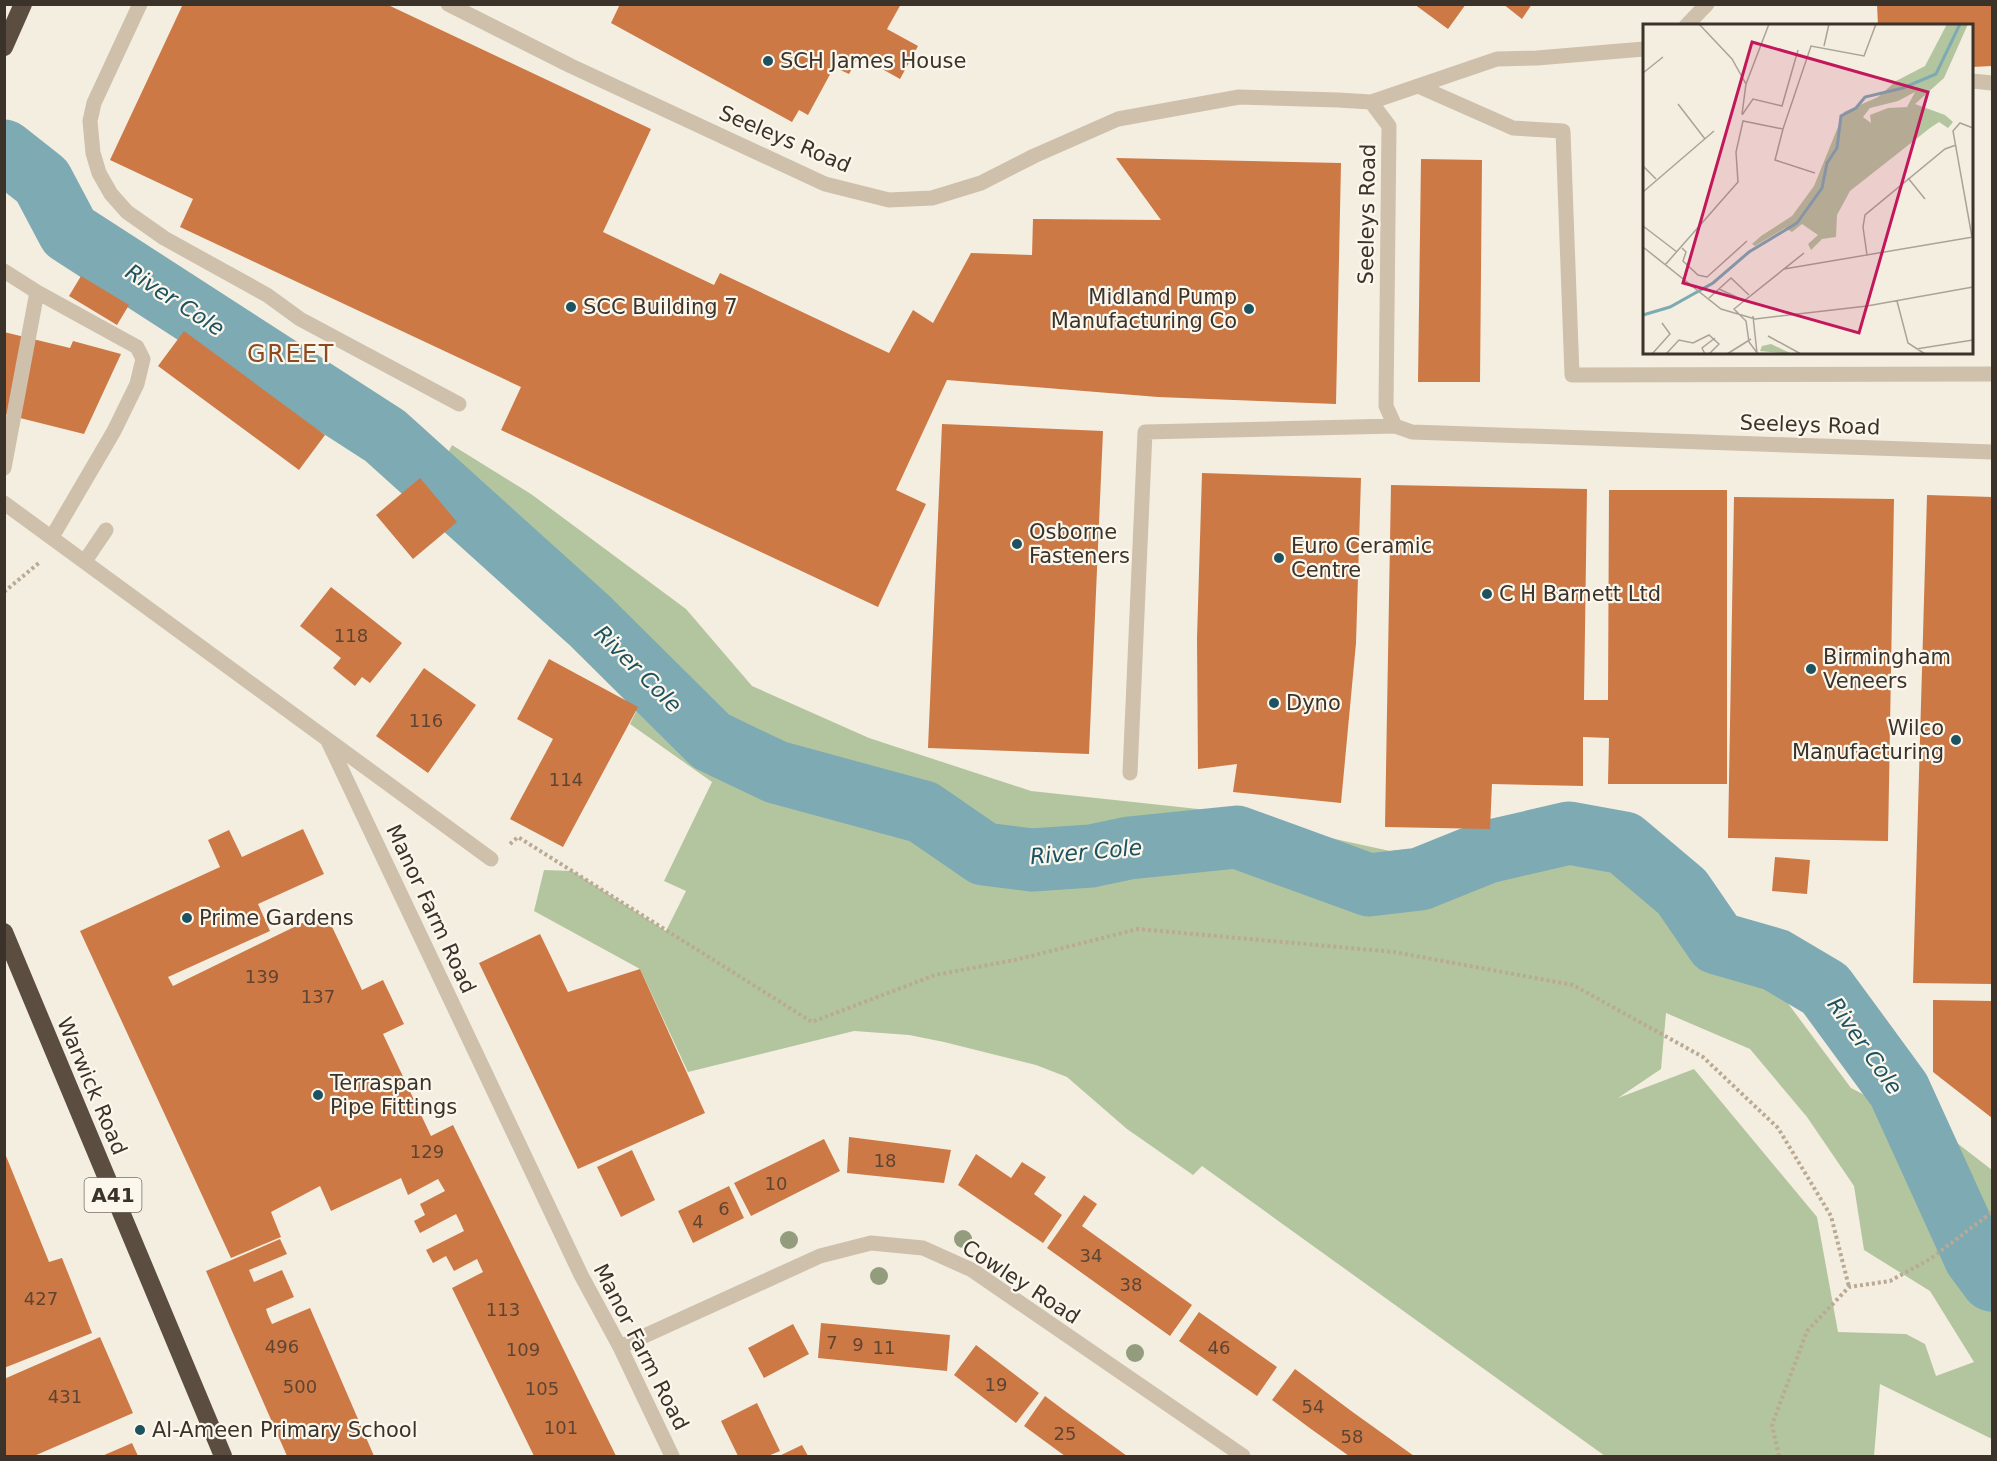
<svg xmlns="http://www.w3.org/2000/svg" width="1997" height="1461" font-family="'DejaVu Sans',sans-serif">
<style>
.green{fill:#b3c59e;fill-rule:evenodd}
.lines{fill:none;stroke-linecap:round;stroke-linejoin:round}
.river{stroke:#7daab3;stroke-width:63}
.building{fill:#cc7946}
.path{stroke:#baaa94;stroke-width:4;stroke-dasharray:3 3;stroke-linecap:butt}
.minor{stroke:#cec0aa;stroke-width:15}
.highway{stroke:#5c4d41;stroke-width:18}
.tree{fill:#939d7d}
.poi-dot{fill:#1d5260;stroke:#fbf7ed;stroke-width:2}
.labels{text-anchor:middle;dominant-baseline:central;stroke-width:4.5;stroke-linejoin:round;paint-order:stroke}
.number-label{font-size:18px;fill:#5f4431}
.shield{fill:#fbf7ed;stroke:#756d64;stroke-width:1.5}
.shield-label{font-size:20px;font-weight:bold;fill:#3b322a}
.poi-label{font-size:21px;fill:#3b322a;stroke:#fbf7ed;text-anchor:start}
.street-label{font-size:21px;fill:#3b322a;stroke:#fbf7ed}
.water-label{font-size:22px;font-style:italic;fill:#1d5260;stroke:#fbf7ed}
.quarter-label{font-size:24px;letter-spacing:1.5px;fill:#8f491e;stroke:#fbf7ed}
.inset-river{fill:none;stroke:#7daab3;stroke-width:3}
.inset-road{fill:none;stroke:#aaa397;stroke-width:1.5}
.view{fill:#c2185b;fill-opacity:0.15;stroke:#c2185b;stroke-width:3}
.inset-edge{fill:none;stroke:#3b322a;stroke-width:3}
</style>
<rect width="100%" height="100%" fill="#f4eee0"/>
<path class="green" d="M 452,445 L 531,494 L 686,609 L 752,686 L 869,738 L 1031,791 L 1198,809 L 1390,851 L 1461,844 L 1533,825 L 1659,861 L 1740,939 L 1851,1088 L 1957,1143 L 1992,1170 L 1992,1439 L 1880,1384 L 1874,1456 L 1605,1456 L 1202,1166 L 1193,1175 L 1127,1129 L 1067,1077 L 1036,1065 L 944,1042 L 909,1035 L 854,1031 L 688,1072 L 640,969 L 534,911 L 544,870 L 572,871 L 666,931 L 686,891 L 664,881 L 712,782 L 630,724 L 645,693 L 656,681 L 643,659 L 438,473 ZM 1666,1013 L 1750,1049 L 1807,1117 L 1854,1186 L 1864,1250 L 1930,1291 L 1974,1362 L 1936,1376 L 1925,1344 L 1906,1334 L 1838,1332 L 1817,1217 L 1694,1069 L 1618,1098 L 1661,1069 Z"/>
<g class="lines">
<path class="river" d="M 4,151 L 42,181 L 69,232 L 385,436 L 590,621 L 711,741 L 776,772 L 923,812 L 984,854 L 1032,860 L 1091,856 L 1129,848 L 1237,837 L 1369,885 L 1420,879 L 1487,852 L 1569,833 L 1624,843 L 1682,892 L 1717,943 L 1776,960 L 1825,989 L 1899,1090 L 1975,1257 L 1992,1280"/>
</g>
<path class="building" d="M 183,4 L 386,4 L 651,129 L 603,232 L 714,285 L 720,273 L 889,353 L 913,310 L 933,323 L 971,253 L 1032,255 L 1033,219 L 1161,220 L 1116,158 L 1341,163 L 1336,404 L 1158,397 L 947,380 L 896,490 L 926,504 L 878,607 L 501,430 L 521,387 L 180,227 L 193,199 L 110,160 Z
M 620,4 L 901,4 L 887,29 L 918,46 L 900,79 L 859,56 L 849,74 L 834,67 L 808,115 L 799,110 L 792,122 L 611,23 Z
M 1414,4 L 1466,4 L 1448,29 Z
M 1503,4 L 1532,4 L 1522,19 Z
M 1877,4 L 1992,4 L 1992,66 L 1972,67 L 1972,26 L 1878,26 Z
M 1421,159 L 1482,160 L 1480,382 L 1418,382 Z
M 81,276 L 129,305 L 117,325 L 69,296 Z
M 184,331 L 325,435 L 299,470 L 158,366 Z
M 4,332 L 70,348 L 73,341 L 121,354 L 84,434 L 4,414 Z
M 942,424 L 1103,431 L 1089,754 L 928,748 Z
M 1202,473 L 1361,478 L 1356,643 L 1341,803 L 1233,792 L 1237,764 L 1198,769 L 1197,638 Z
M 420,478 L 457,522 L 413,559 L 376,515 Z
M 1391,485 L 1587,489 L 1584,700 L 1608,700 L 1609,490 L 1727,490 L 1727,784 L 1608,784 L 1609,738 L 1583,737 L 1583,786 L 1492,784 L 1490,829 L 1385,827 Z
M 1927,495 L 1992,497 L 1992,984 L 1913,983 Z
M 1734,497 L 1894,499 L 1888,841 L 1728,838 Z
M 331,587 L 402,643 L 370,683 L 362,677 L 355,686 L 333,668 L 341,658 L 300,626 Z
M 549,659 L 638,707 L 563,847 L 510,819 L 553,739 L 517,719 Z
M 424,668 L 476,705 L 428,773 L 376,736 Z
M 303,829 L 324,874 L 258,904 L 270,931 L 168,977 L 173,986 L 325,912 L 362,990 L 383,980 L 404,1024 L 383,1034 L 431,1136 L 453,1125 L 616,1456 L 534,1456 L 452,1288 L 483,1272 L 477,1259 L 454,1271 L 446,1256 L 433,1263 L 426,1250 L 464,1231 L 460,1222 L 456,1214 L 420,1233 L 414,1221 L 425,1215 L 420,1204 L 445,1191 L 438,1179 L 408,1195 L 401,1178 L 331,1211 L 320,1186 L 271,1212 L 281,1237 L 231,1258 L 80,931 L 220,867 L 208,840 L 229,830 L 242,857 Z
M 1775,857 L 1810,860 L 1807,894 L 1772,891 Z
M 540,934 L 568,992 L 640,969 L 705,1113 L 578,1169 L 479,963 Z
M 1933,1000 L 1992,1001 L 1992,1118 L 1933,1072 Z
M 849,1137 L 951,1150 L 944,1183 L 847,1173 Z
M 824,1139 L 840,1171 L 751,1216 L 734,1183 Z
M 632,1150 L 655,1200 L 621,1217 L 597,1167 Z
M 4,1151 L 49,1262 L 62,1258 L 92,1333 L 4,1368 Z
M 976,1154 L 1011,1178 L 1022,1162 L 1046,1177 L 1034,1194 L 1062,1215 L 1043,1243 L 958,1185 Z
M 729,1186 L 744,1218 L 693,1243 L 678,1211 Z
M 1084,1195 L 1097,1204 L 1082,1226 L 1192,1305 L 1170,1336 L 1047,1248 Z
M 280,1239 L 287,1254 L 249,1270 L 254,1282 L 282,1270 L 294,1297 L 266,1309 L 268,1315 L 272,1324 L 310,1308 L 374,1456 L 287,1456 L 232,1331 L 206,1271 Z
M 1199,1312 L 1277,1367 L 1257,1396 L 1179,1341 Z
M 821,1323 L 950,1335 L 947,1371 L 818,1358 Z
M 793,1324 L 809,1354 L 764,1378 L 748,1348 Z
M 100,1337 L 133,1413 L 34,1456 L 4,1456 L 4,1379 Z
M 976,1345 L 1039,1393 L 1016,1423 L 954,1375 Z
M 1295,1369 L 1354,1413 L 1414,1456 L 1349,1456 L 1311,1429 L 1272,1400 Z
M 1045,1396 L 1065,1411 L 1127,1456 L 1065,1456 L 1024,1426 Z
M 757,1403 L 780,1451 L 768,1456 L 738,1456 L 721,1421 Z
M 132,1443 L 138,1456 L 102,1456 Z
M 802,1445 L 808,1456 L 779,1456 Z"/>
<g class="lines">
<path class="path" d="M 4,592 L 40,562
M 510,844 L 518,837 L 812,1022 L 935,975 L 1015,960 L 1138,929 L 1394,952 L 1573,985 L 1703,1057 L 1778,1128 L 1831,1216 L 1849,1287
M 1779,1456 L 1772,1425 L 1807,1331 L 1849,1287 L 1890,1281 L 1930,1259 L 1991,1213 L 1992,1214"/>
<path class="minor" d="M 140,4 L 94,103 L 90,121 L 93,153 L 99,173 L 111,194 L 127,212 L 164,238 L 267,295 L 300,319 L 459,404
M 448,4 L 571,66 L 825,184 L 889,200 L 932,198 L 981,183 L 1034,156 L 1118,119 L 1239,97 L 1338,100 L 1371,102 L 1389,126 L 1386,406 L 1395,426 L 1412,432 L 1992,452
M 1686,26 L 1707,4
M 1972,81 L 1992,83
M 1418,86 L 1513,128 L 1563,131 L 1572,375 L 1992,374
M 1371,102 L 1497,59 L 1537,58 L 1644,49
M 4,271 L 37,292 L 137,347 L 143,359 L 137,384 L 114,431 L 52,537
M 4,468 L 37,292
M 4,503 L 491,859
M 85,561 L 106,530
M 328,741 L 581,1275 L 620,1347 L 672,1456
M 1130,773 L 1145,432 L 1395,426
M 620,1347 L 820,1256 L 871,1243 L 923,1248 L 972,1270 L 1243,1456"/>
<path class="highway" d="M 4,47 L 23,4
M 4,932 L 223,1456"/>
</g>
<g class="tree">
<circle cx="963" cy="1239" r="9"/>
<circle cx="789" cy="1240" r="9"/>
<circle cx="879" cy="1276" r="9"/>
<circle cx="1135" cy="1353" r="9"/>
</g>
<g class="poi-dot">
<circle cx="768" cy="61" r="6"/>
<circle cx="571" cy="307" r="6"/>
<circle cx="1249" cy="309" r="6"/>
<circle cx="1017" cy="544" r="6"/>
<circle cx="1279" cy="558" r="6"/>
<circle cx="1487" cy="594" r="6"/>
<circle cx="1811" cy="669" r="6"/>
<circle cx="1274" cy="703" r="6"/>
<circle cx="1956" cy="740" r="6"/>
<circle cx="187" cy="918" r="6"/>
<circle cx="318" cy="1095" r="6"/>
<circle cx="140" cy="1430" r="6"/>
</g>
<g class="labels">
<g class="number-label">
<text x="351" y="635">118</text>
<text x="426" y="720">116</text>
<text x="566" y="779">114</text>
<text x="262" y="976">139</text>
<text x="318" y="996">137</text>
<text x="427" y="1151">129</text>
<text x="885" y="1160">18</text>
<text x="776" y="1183">10</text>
<text x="724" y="1208">6</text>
<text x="698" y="1221">4</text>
<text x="1091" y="1255">34</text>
<text x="1131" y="1284">38</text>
<text x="41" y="1298">427</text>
<text x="503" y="1309">113</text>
<text x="832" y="1342">7</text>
<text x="858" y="1344">9</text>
<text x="282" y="1346">496</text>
<text x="884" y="1347">11</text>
<text x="1219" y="1347">46</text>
<text x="523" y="1349">109</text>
<text x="996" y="1384">19</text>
<text x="300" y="1386">500</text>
<text x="542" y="1388">105</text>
<text x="65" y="1396">431</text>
<text x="1313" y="1406">54</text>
<text x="561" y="1427">101</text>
<text x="1065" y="1433">25</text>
<text x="1352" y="1436">58</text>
</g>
<rect class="shield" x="84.5" y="1178" width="57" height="34" rx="4.5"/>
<g class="shield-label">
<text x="113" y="1195">A41</text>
</g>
<g class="poi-label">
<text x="780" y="61">SCH James House</text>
<text x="1237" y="297" text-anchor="end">Midland Pump<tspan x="1237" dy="24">Manufacturing Co</tspan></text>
<text x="583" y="307">SCC Building 7</text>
<text x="1029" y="532">Osborne<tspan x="1029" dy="24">Fasteners</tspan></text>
<text x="1291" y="546">Euro Ceramic<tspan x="1291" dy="24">Centre</tspan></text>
<text x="1499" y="594">C H Barnett Ltd</text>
<text x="1823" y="657">Birmingham<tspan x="1823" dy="24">Veneers</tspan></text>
<text x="1286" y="703">Dyno</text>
<text x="1944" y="728" text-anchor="end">Wilco<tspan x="1944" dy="24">Manufacturing</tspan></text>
<text x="199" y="918">Prime Gardens</text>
<text x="330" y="1083">Terraspan<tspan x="330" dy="24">Pipe Fittings</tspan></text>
<text x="152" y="1430">Al-Ameen Primary School</text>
</g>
<g class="street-label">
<text transform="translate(785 139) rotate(23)">Seeleys Road</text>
<text transform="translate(1367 214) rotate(-89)">Seeleys Road</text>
<text transform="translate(1810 425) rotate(2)">Seeleys Road</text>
<text transform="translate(431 909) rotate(65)">Manor Farm Road</text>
<text transform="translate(92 1086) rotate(67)">Warwick Road</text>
<text transform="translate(1021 1282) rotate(33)">Cowley Road</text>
<text transform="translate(641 1347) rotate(63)">Manor Farm Road</text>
</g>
<g class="water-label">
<text transform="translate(175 300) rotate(33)">River Cole</text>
<text transform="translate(638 669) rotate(45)">River Cole</text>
<text transform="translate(1086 852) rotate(-5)">River Cole</text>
<text transform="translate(1865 1046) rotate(55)">River Cole</text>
</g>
<g class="quarter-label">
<text x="291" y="354">GREET</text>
</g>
</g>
<g transform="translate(1643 24)">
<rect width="330" height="330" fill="#f4eee0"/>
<path d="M 304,0 L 325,0 L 301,54 L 272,80 L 302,91 L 310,98 L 305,104 L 296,98 L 287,104 L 207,167 L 194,191 L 193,213 L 179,215 L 168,226 L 165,220 L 175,211 L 159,200 L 149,208 L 142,204 L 112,222 L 109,220 L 118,212 L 149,192 L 171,162 L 201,88 L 235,73 L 253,57 L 282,42 ZM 272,68 L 264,83 L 245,84 L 227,91 L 228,99 L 220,93 L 227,84 L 255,77 ZM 128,320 L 147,329 L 148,330 L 117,327 L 119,322 Z" fill="#b3c59e" fill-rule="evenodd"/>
<path class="inset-river" d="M 0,291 L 27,283 L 70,259 L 106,228 L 154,199 L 179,164 L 184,139 L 194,124 L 198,92 L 213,84 L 222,73 L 260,64 L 293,50 L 317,0"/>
<path class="inset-road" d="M 56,0 L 89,35 L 103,60M 181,22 L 186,0M 0,49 L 20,33M 35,80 L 62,115M 99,90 L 103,60 L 126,0M 99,91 L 110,75 L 139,82 L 155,26M 140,105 L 132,136 L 172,149M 0,142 L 13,155M 265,154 L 282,175M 0,168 L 71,107M 0,202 L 34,228M 329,213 L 310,107 L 317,99 L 330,104M 0,223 L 78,285 L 112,295 L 224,282 L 330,263M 39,224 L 43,228 L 40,237 L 55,251 L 64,253 L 104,217M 224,231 L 220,203 L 222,191 L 302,125 L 313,121M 22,241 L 95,158 L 93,128 L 100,97 L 140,105 L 168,22 L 221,32 L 233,0M 141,245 L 330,213M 76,265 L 100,276M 66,274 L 88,254 L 106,271M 254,277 L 265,319 L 282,330M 110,292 L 114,329M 125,312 L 158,330M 273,325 L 330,316M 9,330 L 27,310 L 19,299M 23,330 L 36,316 L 50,319 L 66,311 L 76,320 L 66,330M 62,330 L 59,324 L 72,314M 84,330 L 108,315M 115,330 L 106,318 L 103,297 L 91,285 L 161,229"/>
<path class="view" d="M 109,18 L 285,68 L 216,309 L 40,259 Z"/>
<rect width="330" height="330" class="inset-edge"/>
</g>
<rect width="1997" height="1461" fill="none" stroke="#3b322a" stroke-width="12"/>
</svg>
